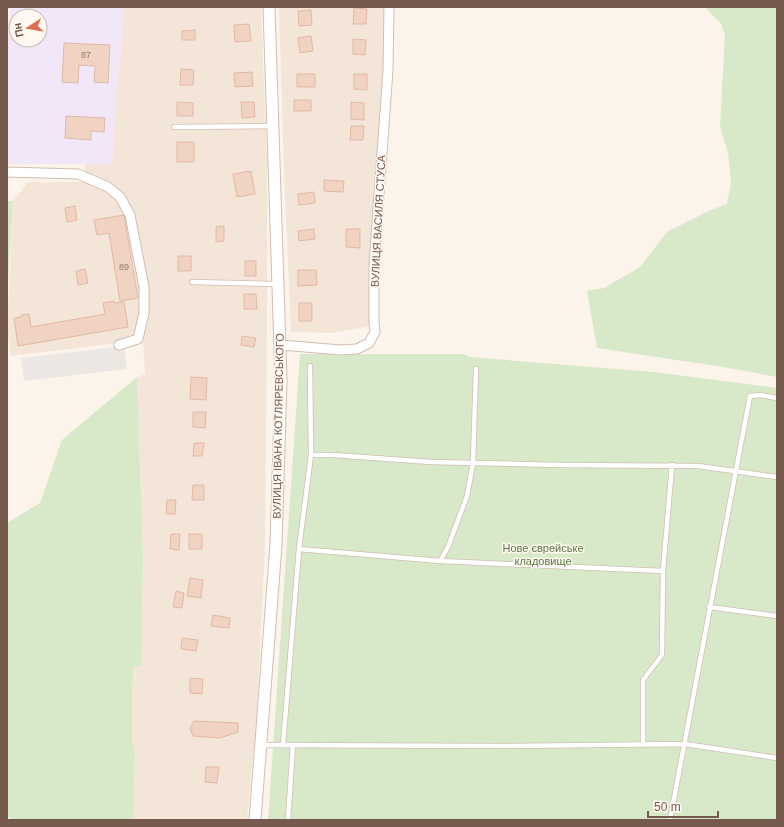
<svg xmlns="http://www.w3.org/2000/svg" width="784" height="827" font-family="Helvetica,sans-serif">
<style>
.residential{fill:#f3e6d9}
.industrial{fill:#ede7e3}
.education{fill:#f1e7f8;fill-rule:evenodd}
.green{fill:#d8e9c9}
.building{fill:#f0d3c3;stroke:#e2b8a4}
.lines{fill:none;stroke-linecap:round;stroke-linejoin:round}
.service-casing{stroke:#d0beb2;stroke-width:6}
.minor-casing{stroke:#d0beb2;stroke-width:11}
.tertiary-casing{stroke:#d0beb2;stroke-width:13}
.service{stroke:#fff;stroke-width:4.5}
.minor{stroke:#fff;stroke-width:9}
.tertiary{stroke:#fff;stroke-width:11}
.labels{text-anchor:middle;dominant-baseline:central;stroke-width:3;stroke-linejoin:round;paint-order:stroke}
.number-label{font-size:9px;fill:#94786b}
.street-label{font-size:11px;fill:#765a4e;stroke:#fef8f1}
.park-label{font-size:11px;fill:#597b46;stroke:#fef8f1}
</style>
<rect width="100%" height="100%" fill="#fcf4ea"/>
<path class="residential" d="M 123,7 L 261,7 L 267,160 L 267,327 L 265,546 L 257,711 L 247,820 L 133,820 L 135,753 L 132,739 L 133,666 L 141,666 L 143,559 L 137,377 L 145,374 L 143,340 L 11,356 L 7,331 L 13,201 L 28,182 L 83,182 L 85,164 L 112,164 L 116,94 L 122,42 Z
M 279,7 L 385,7 L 384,60 L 369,293 L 371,326 L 331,333 L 291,332 L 284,171 Z"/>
<path class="industrial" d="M 124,346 L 127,369 L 24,381 L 21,358 Z"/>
<path class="education" d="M 11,7 L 123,7 L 122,42 L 116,94 L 112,164 L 7,164 L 7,53 ZM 16,16 L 40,16 L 40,40 L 16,40 Z"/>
<path class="green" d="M 705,7 L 777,7 L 777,377 L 723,367 L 597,348 L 587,291 L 604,288 L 640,267 L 667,232 L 711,210 L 727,204 L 731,183 L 728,153 L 720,126 L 725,35 L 721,24 Z
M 7,201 L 13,201 L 7,298 Z
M 300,354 L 464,354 L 469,357 L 654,372 L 777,388 L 777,820 L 268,820 Z
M 137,377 L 143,559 L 141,666 L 133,666 L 132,739 L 135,753 L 133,820 L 12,820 L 7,816 L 7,523 L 40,503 L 62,440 Z"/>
<path class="building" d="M 354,8 L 367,9 L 366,24 L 353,24 Z
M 311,10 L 312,25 L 299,26 L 298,11 Z
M 249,24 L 251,41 L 235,42 L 234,25 Z
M 195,30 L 195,40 L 182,40 L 182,31 Z
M 311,36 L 313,51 L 300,53 L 298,38 Z
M 353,39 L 366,40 L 365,55 L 353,54 Z
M 64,43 L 110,45 L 108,83 L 94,82 L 95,66 L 79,65 L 78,83 L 62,82 Z
M 181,69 L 194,70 L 193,85 L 180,85 Z
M 252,72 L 253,86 L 235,87 L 234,73 Z
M 297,74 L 315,74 L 315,87 L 297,87 Z
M 354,74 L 367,74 L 367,90 L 354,89 Z
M 294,100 L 311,100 L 311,111 L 294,111 Z
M 177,102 L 193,103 L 193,116 L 177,116 Z
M 241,102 L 254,102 L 255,117 L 242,118 Z
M 351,102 L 364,103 L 364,120 L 351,119 Z
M 66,116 L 105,118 L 104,132 L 91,131 L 91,140 L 65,138 Z
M 351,126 L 364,126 L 363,140 L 350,140 Z
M 177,142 L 194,142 L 194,162 L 177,162 Z
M 251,171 L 255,194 L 237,197 L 233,174 Z
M 324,180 L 344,181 L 343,192 L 324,191 Z
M 314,192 L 315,203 L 299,205 L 298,194 Z
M 75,206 L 77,220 L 67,222 L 65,208 Z
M 124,215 L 138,298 L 120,301 L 109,233 L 97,235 L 94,220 Z
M 224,226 L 224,241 L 216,242 L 216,227 Z
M 314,229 L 315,239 L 299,241 L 298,231 Z
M 346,229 L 360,229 L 360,248 L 346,247 Z
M 178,256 L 191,256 L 191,271 L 178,271 Z
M 245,261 L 256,261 L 256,276 L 245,276 Z
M 85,269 L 88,283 L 78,285 L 76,271 Z
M 298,270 L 316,270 L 317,285 L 298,286 Z
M 244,294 L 256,294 L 257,309 L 244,309 Z
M 114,301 L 114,303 L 124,302 L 128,327 L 18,346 L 14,318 L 21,317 L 21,315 L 29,314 L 31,327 L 105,314 L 103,303 Z
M 299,303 L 312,303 L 312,321 L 299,321 Z
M 242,336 L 256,338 L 254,347 L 241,345 Z
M 191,377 L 207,378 L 206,400 L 190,399 Z
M 193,412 L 206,412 L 205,428 L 193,427 Z
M 194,443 L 204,443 L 202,456 L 193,456 Z
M 193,485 L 204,485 L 204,500 L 192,500 Z
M 167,500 L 176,500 L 175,514 L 166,514 Z
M 171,534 L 180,534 L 179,550 L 170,549 Z
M 189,534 L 202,534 L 202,549 L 189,549 Z
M 190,578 L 203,580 L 201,598 L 187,596 Z
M 176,591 L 184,593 L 182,608 L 173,607 Z
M 213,615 L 230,618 L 229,628 L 211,626 Z
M 182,638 L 198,640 L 196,651 L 181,649 Z
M 190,678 L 203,679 L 202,694 L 190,693 Z
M 194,721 L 238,723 L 238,732 L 220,738 L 193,736 L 190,728 Z
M 206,767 L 219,767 L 217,783 L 205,782 Z"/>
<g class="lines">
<defs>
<path id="service" d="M 174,127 L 272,126
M 192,282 L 278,284
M 311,455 L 333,455 L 431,462 L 560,465 L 698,466 L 777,477
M 299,549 L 440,561 L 663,571
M 440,561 L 448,547 L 467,496 L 473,463 L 476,369
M 709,607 L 777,616
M 643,744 L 643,680 L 662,655 L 663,571 L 672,465
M 260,745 L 503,746 L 685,744 L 777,758
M 283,745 L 299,549 L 311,455 L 310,366
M 288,820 L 293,745
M 670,820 L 750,396 L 760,395 L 777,398"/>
<path id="minor" d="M 7,172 L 78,174 L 108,187 L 120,197 L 130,215 L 144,287 L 144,313 L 138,339 L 119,345
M 281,345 L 341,350 L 357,349 L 369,343 L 375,332 L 374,322 L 374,264 L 388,70 L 389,7"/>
<path id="tertiary" d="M 255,820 L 276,545 L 281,380 L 269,7"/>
</defs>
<use href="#service" class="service-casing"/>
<use href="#minor" class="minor-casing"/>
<use href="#tertiary" class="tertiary-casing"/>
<use href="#service" class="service"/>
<use href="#minor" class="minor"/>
<use href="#tertiary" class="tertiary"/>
</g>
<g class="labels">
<g class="number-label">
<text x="86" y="55">87</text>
<text x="124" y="267">89</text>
</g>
<g class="street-label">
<text transform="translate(378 221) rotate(-87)">ВУЛИЦЯ ВАСИЛЯ СТУСА</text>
<text transform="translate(278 426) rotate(-89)">ВУЛИЦЯ ІВАНА КОТЛЯРЕВСЬКОГО</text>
</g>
<g class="park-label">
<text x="543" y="548">Нове єврейське<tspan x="543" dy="13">кладовище</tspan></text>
</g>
</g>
<rect width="784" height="827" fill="none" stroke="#765a4e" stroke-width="16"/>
<g transform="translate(28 28) rotate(258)"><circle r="19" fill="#fef8f1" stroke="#c8b9b0"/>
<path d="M0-3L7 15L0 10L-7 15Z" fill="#df6e56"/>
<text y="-6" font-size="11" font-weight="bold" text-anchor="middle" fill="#765a4e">Пн</text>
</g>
<path d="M648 811v6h70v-6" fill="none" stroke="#765a4e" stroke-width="2"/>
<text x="654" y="811" font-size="12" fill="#765a4e" stroke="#fef8f1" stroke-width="3" paint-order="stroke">50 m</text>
</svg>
